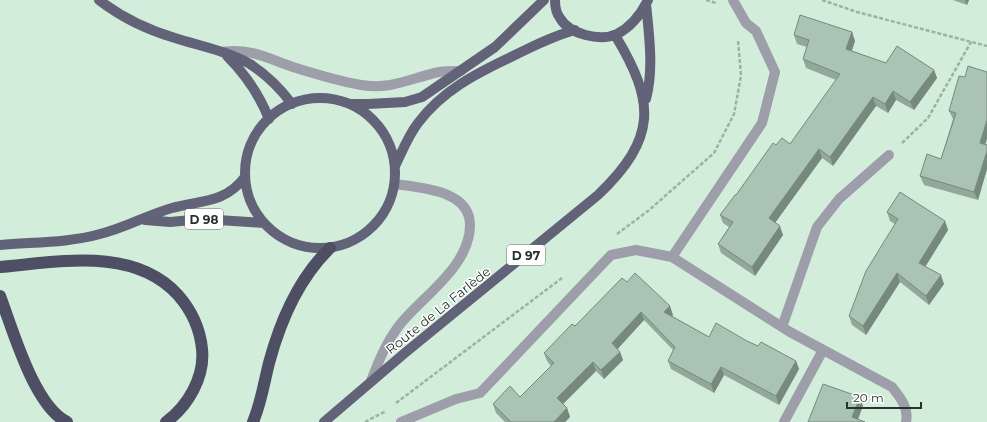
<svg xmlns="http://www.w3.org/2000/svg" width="987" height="422" font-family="Montserrat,sans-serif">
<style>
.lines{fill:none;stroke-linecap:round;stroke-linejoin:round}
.path{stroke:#9cb3a4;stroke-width:2.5;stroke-dasharray:4 2;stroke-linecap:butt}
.minor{stroke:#9d9eaa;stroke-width:10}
.primary{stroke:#626378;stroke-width:10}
.motorway{stroke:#4e4e65;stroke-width:12}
.wall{fill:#92a99a}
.shaded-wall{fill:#77897d}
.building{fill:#aac4b3;stroke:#77897d}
.labels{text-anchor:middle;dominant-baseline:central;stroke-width:3;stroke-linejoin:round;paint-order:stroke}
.shield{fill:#fff;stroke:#68706b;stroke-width:1}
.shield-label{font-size:12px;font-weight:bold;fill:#27322b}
.street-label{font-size:13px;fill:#27322b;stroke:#fff}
</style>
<rect width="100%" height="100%" fill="#d2eedb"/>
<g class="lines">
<path class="path" d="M 706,0 L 716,3
M 822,0 L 857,12 L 987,46
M 902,143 L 928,118 L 971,42
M 617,234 L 648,211 L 714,153 L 734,114 L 741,76 L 738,40
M 396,403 L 562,278
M 365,422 L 386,411"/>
<path class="minor" d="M 733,0 L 746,23 L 756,31 L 775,72 L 762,123 L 672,257 L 790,332 L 892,387 C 900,397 909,408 906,422
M 222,52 C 250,48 267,58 293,67 C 315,74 339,81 361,85 C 392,90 411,78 439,72 C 446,71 454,71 461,71
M 782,327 L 817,227 L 839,199 L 889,155
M 371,381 C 379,360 387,340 402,322 C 426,294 470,265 470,225 C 470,190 421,188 395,184
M 401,422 L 456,399 L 480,393 L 611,255 L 636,250 L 672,257
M 784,422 L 823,350"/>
<path class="primary" d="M 99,0 C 121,17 148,30 175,38 C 200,46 227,51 250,64 C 267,75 280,88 292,104
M 555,0 C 555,6 556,13 560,18 C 569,34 600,42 617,34 C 631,27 641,14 648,0
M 227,56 C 244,73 260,96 269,119
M245 173a75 75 0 1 1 150 0a75 75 0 1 1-150 0Z
M 646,99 C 654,69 649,34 646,4
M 351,104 L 368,104 L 405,102 L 422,97 L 495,47 L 544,0
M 395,166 C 402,152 408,136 418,123 C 442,91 475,74 511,57 C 531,47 553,36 575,30
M 145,220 L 170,222 L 203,219 L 264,223
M 0,245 C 33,242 68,243 100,234 C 125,228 147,215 172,208 C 201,200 224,204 245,177
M 324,422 L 406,352 L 598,195 C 657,138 656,103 615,35"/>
<path class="motorway" d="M 0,267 C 58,262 134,246 178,295 C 192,311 200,328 202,349 C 205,377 188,406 166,422
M 0,296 C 13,330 34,406 67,422
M 253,422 C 261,403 264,383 269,363 C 280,322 299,278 330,248"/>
</g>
<path class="wall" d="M 953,0 L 969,0 L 967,5 Z
M 852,32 L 855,41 L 852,51 L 886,63 L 934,70 L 937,78 L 914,110 L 896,100 L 888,113 L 876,106 L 833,166 L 822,158 L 775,223 L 783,235 L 755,276 L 721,253 L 718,244 L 729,227 L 723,223 L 720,215 L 776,145 L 790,144 L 836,80 L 806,68 L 803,59 L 807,47 L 797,44 L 794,35 Z
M 965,77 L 985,145 L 987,145 L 987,169 L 978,200 L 924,185 L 920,176 L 941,159 L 953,119 L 949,111 Z
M 887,212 L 945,221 L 948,230 L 925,267 L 944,284 L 929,305 L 900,282 L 866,335 L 852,325 L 849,316 L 895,224 L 890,221 Z
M 627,282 L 673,315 L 672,316 L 709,337 L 747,341 L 758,346 L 796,361 L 799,369 L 779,405 L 724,375 L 714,393 L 671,369 L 668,361 L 673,350 L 644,320 L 617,349 L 620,352 L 623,360 L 604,379 L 596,371 L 563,404 L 567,408 L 570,417 L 565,422 L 505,422 L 496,413 L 493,404 L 520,397 L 551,366 L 547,361 L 544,353 Z"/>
<path class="shaded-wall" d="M 965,0 L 969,0 L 967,5 Z
M 852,32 L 855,41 L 849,58 L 846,49 Z
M 934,70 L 937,78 L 914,110 L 910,102 Z
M 893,91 L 896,100 L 888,113 L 885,104 Z
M 873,97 L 876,106 L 833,166 L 830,157 Z
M 987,120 L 987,139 L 983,152 L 980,143 Z
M 819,149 L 822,158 L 772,227 L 769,218 Z
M 987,151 L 987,169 L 978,200 L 974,192 Z
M 945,221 L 948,230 L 922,272 L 919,263 Z
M 780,226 L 783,235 L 755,276 L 752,267 Z
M 897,273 L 900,282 L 866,335 L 863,326 Z
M 941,275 L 944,284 L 929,305 L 926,296 Z
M 670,306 L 673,315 L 667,321 L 664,312 Z
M 641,312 L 644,320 L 615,352 L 612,343 Z
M 620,352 L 623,360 L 604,379 L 601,370 Z
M 796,361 L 799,369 L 779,405 L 776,396 Z
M 593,362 L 596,371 L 560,407 L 557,398 Z
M 721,367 L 724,375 L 714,393 L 711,384 Z
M 860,397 L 863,406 L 857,422 L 852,417 Z
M 567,408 L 570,417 L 565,422 L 554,422 Z"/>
<path class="building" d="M 800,15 L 852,32 L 846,49 L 886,63 L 897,46 L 934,70 L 910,102 L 893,91 L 885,104 L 873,97 L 830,157 L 819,149 L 769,218 L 780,226 L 752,267 L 718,244 L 733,222 L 720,215 L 735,195 L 736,195 L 773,143 L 776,145 L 782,138 L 790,144 L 840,74 L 803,59 L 809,40 L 794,35 Z
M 968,66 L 987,72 L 987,120 L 980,143 L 987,145 L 987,151 L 974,192 L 920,176 L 927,154 L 941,159 L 956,113 L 949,111 L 959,76 L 965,77 Z
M 900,192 L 945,221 L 919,263 L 941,275 L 926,296 L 897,273 L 863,326 L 849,316 L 866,271 L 898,219 L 887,212 Z
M 635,273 L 670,306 L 664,312 L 709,337 L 716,323 L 747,341 L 758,346 L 761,342 L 796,361 L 776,396 L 721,367 L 711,384 L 668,361 L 675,347 L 641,312 L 612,343 L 620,352 L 601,370 L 593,362 L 557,398 L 567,408 L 554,422 L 511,422 L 493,404 L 510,386 L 520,397 L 554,363 L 544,353 L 572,324 L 575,326 L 622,278 L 627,282 Z
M 823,384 L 860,397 L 852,417 L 865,422 L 808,422 Z"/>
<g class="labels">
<g class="shield">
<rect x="185" y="209" width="38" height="20" rx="3"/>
<rect x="507" y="245" width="38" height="20" rx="3"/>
</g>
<g class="shield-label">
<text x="204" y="219">D 98</text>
<text x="526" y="255">D 97</text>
</g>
<g class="street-label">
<text transform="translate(438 310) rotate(-39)">Route de La Farlède</text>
</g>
</g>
<path d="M847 402v6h74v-6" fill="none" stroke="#27322b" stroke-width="2"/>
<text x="853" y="402" font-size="12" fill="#27322b" stroke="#ffffff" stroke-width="3" paint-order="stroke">20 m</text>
</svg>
